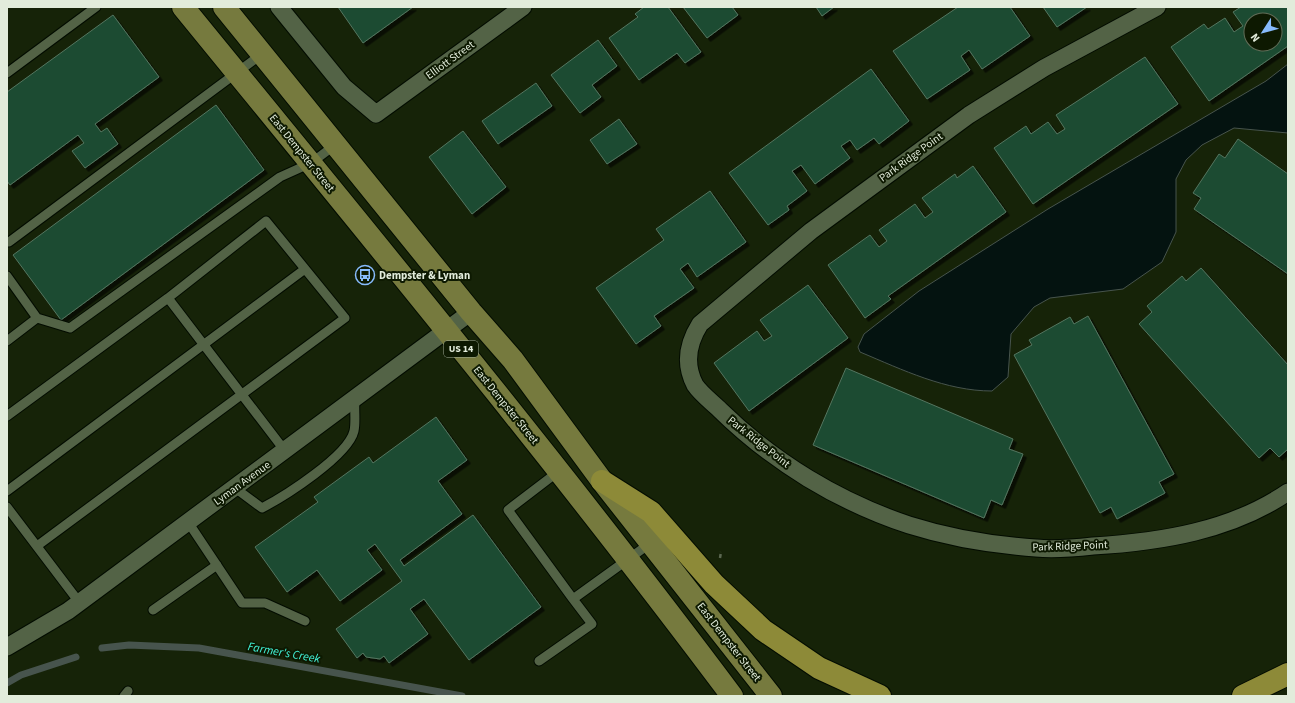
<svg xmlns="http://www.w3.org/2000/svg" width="1295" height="703" font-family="'Source Sans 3',sans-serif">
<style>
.water{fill:#041310;stroke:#47544d}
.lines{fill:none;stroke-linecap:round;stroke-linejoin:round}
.stream{stroke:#47544d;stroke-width:7}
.building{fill:#1b4b30;stroke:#547560;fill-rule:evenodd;filter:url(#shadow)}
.lane-casing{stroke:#030c00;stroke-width:11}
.street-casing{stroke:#030c00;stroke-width:19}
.primary-casing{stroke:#030c00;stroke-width:24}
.highway-casing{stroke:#030c00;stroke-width:24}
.path{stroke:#5c6851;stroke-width:2.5;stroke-dasharray:4 2;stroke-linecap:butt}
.lane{stroke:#536346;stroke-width:9}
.street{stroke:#536346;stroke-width:17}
.primary{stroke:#767a3e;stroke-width:22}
.highway{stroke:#8d8a38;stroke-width:22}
.labels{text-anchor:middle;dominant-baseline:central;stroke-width:4;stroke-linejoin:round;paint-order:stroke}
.shield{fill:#0d1901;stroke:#a2ad9a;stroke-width:1}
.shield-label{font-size:10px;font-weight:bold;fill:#e2ecdb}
.street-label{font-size:11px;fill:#e2ecdb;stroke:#0d1901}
.poi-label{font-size:11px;font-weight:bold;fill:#e2ecdb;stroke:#0d1901;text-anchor:start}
.water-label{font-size:12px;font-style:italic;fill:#43f6dc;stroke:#0d1901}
</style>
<defs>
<filter id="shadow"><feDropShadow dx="3.5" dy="3.5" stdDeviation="0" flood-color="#0009"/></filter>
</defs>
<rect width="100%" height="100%" fill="#162308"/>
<path class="water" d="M 1288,64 L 1288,133 L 1234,128 L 1202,145 L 1186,160 L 1176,179 L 1176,232 L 1162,262 L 1123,289 L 1050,298 L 1034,307 L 1011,334 L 1008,377 L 992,391 C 946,391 903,370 860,352 L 858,347 L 864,334 L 919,291 L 1048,209 L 1266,81 Z"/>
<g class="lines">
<path class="stream" d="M 102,648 L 129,645 L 199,648 L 462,696
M 7,683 L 21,675 L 76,657"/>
</g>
<path class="building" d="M 338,7 L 413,7 L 363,43 Z
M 644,7 L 668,7 L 701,52 L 685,63 L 677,53 L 639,80 L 609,38 L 638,17 L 635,14 Z
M 683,7 L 732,7 L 738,15 L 707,38 Z
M 816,7 L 834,7 L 822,16 Z
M 958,7 L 1010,7 L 1030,36 L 982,69 L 969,50 L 961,56 L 970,70 L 927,99 L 893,51 Z
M 1043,7 L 1087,7 L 1057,27 Z
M 1241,7 L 1288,7 L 1288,46 L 1209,101 L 1171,47 L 1204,24 L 1208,29 L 1225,18 L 1234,32 L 1243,26 L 1233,12 ZM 1251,20 L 1275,20 L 1275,44 L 1251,44 Z
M 113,15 L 159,77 L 95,124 L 101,132 L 107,128 L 118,144 L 85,168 L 72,151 L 84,143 L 78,135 L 10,185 L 7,181 L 7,92 Z
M 598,40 L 617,66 L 592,85 L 601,97 L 580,113 L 551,75 Z
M 1145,57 L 1178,104 L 1033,204 L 994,148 L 1026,126 L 1031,134 L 1048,122 L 1057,134 L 1065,129 L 1056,115 Z
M 871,69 L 909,121 L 879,144 L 874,138 L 857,150 L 850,140 L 841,146 L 850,158 L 815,184 L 801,165 L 792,171 L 807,191 L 787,206 L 789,210 L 768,225 L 729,173 Z
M 536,83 L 552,106 L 498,144 L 482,121 Z
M 216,105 L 264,170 L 61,320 L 13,255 Z
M 619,119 L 637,144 L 607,164 L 590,140 Z
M 463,131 L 506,187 L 472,214 L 429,157 Z
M 1238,139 L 1288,174 L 1288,274 L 1194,209 L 1201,198 L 1193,193 L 1219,154 L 1225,158 Z
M 973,166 L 1006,212 L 888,296 L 891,299 L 865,318 L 828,265 L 870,235 L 879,247 L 887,241 L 879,230 L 915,204 L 925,218 L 933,212 L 922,198 L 955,174 L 957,178 Z
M 710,191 L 746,242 L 697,277 L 688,263 L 680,269 L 694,288 L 654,316 L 661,326 L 636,344 L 596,288 L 664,240 L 656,229 Z
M 1201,268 L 1288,365 L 1288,449 L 1279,457 L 1270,448 L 1259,458 L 1139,324 L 1152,312 L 1147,306 L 1182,276 L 1186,281 Z
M 808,285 L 848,338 L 749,411 L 714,363 L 757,331 L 764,341 L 772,336 L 760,320 Z
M 1088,316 L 1174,474 L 1159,482 L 1165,493 L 1117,519 L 1111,507 L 1100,513 L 1014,355 L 1032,345 L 1029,340 L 1070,317 L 1074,324 Z
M 846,368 L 1013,439 L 1009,449 L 1023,454 L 1002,505 L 991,500 L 984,518 L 813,445 Z
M 436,417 L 467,460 L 438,481 L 462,514 L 400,560 L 404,566 L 473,515 L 541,607 L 469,660 L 424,599 L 410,609 L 428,634 L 389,663 L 384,656 L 380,659 L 366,657 L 363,653 L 357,658 L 336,629 L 402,581 L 375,544 L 367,550 L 382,570 L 340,601 L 317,570 L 287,592 L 255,547 L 318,502 L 314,497 L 369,457 L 373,463 Z"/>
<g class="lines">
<defs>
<path id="lane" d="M 7,73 L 96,7
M 9,242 L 262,54
M 7,276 L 37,318 L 70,328 L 280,177 L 311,163 L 335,145
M 7,341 L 37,318
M 7,416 L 168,298 L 285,451
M 559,471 L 508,510 L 573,599 L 652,542
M 235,488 L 262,508 C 285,496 348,456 354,431 C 356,422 354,410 355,400
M 7,491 L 305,269
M 7,507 L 79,602
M 188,522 L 242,603 L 265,603 L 305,621
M 37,546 L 345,318 L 266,221 L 168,298
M 153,610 L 217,565
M 539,661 L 592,624 L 573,599
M 124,696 L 128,691"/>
<path id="street" d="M 279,7 L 344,87 L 376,114 L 523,7
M 1157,7 L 1044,68 L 969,115 L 811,231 L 700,324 C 688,343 684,364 695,385 C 701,394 713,403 720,410 C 773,462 839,502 909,525 C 950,538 993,545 1036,548 C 1054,550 1075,548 1093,546 C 1160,542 1231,531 1288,492
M 7,647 L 68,611 L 471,312"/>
<path id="primary" d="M 183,7 C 369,235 556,461 732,696
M 224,7 L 471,312 L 513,360 L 602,481 L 771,696"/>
<path id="highway" d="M 602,481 L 651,512 L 714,584 L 763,630 L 819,668 L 880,696
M 1243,696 L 1288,674"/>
</defs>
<use href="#lane" class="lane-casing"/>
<use href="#street" class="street-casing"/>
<use href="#primary" class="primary-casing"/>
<use href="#highway" class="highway-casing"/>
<path class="path" d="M 720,558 L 721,552"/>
<use href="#lane" class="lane"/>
<use href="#street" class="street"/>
<use href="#primary" class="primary"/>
<use href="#highway" class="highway"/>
</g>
<defs>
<symbol id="bus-ring" viewBox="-11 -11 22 22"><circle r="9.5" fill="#0d1901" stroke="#87bbfc" stroke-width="1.5"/><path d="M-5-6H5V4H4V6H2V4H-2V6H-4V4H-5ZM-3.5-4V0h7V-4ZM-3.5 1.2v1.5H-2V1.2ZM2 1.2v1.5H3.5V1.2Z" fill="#87bbfc"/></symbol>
</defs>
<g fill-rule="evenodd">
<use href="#bus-ring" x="354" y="264" width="22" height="22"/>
</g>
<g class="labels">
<rect class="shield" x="444" y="341" width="34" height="16" rx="3"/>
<g class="shield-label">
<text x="461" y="349">US 14</text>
</g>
<g class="street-label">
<text transform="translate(450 60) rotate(-36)">Elliott Street</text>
<text transform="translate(302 153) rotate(51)">East Dempster Street</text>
<text transform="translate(911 157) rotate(-36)">Park Ridge Point</text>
<text transform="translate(506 405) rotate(51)">East Dempster Street</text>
<text transform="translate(759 442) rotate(38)">Park Ridge Point</text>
<text transform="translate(242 483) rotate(-36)">Lyman Avenue</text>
<text transform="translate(1070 546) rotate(-2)">Park Ridge Point</text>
<text transform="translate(729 642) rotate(52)">East Dempster Street</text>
</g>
<g class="poi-label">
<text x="379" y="275">Dempster &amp; Lyman</text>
</g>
<g class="water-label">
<text transform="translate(284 653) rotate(10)">Farmer's Creek</text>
</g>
</g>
<rect width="1295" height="703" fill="none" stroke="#e2ecdb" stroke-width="16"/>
<g transform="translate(1263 32) rotate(234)"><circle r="19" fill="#0d1901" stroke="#626d58"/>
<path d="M0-3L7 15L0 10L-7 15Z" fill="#87bbfc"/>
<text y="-6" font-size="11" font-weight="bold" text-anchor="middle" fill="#e2ecdb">N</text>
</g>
</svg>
